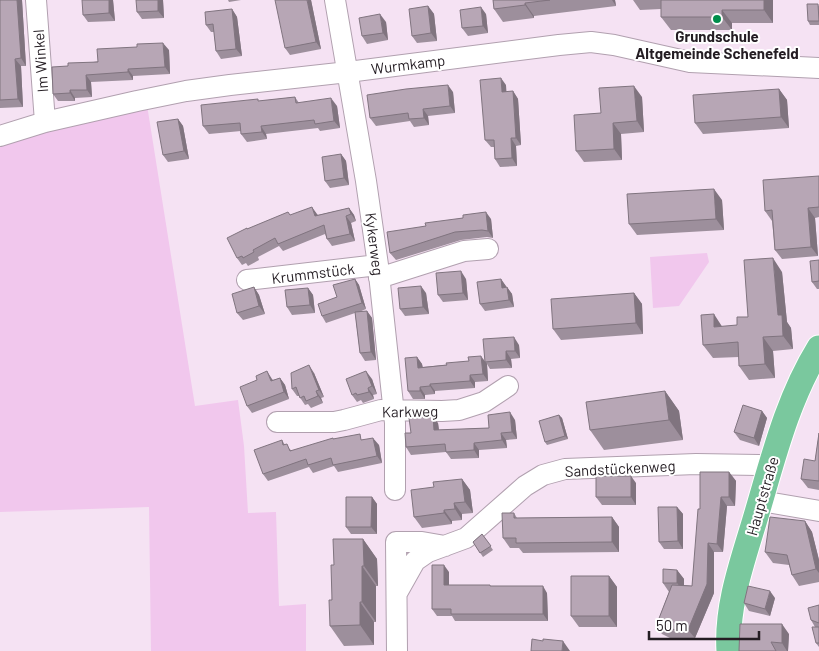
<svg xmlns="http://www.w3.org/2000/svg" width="819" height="651" font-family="Barlow,sans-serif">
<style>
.green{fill:#f1c7ed}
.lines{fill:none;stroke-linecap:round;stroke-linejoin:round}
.minor-casing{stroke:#b1a0af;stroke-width:22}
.major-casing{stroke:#fff;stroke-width:27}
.minor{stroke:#fff;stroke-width:20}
.major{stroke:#7ac89e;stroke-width:25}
.wall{fill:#9d8f9c}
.shaded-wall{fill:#80747f}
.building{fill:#b7a6b5;stroke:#80747f}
.poi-dot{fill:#008d4b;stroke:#fff;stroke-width:2}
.labels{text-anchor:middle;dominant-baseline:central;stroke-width:4;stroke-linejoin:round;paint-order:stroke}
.poi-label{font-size:15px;font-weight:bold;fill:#241d23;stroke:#fff}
.street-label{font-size:15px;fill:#241d23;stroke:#fff}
</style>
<rect width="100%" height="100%" fill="#f5e2f3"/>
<path class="green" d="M 147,105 L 195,406 L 238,400 L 244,446 L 248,513 L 276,512 L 279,606 L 306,604 L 306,651 L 151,651 L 149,507 L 0,512 L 0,147 L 62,127 Z
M 707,253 L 709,262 L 679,306 L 653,308 L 650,257 Z"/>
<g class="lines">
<defs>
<path id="minor" d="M 36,0 L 45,122
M 335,0 L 366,181 L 378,265 L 395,423 L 395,490
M 0,136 L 45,122 L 137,101 L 186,91 L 230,85 L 348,72 L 559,45 L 591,42 L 614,45 L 690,62 L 819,68
M 379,278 L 464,251 L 488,249
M 247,280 L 378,265
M 277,422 L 334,422 L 344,420 L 381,410 L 442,411 L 459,410 L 484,402 L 508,386
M 761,501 L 819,511
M 397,593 L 415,561 L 428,552 L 466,538 L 525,486 L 543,475 L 565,469 L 696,464 L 759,465 L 770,468
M 397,651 L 396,542 L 422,542 L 445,546"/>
<path id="major" d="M 729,651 C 726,605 743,560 756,516 C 773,459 787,400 819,348"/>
</defs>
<use href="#minor" class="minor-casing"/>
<use href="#major" class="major-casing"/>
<use href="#minor" class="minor"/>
<use href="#major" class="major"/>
</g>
<path class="wall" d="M 0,0 L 22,0 L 26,66 L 21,66 L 23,107 L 0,108 Z
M 113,0 L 115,21 L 88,22 L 83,15 Z
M 163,0 L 164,18 L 142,19 L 137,12 Z
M 228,0 L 241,0 L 229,2 Z
M 311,0 L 321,49 L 290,55 L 285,48 Z
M 493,0 L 615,0 L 616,6 L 534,16 L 534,18 L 503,22 L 494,9 Z
M 633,0 L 773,0 L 773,23 L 732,23 L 732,30 L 671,30 L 661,17 L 661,9 L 640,10 Z
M 819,5 L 819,25 L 810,25 L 808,21 Z
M 428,6 L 434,14 L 437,41 L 417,43 L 412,36 Z
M 232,9 L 237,17 L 242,56 L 221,59 L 216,51 L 214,32 L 211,32 L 206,25 Z
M 486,14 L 488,33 L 468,36 L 462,28 Z
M 386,22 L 388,40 L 367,44 L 362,36 Z
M 169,50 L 170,74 L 133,76 L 133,80 L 91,82 L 92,97 L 75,98 L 75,101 L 58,101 L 53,94 L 68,66 Z
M 506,85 L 506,92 L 513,91 L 518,99 L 521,145 L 516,146 L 517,166 L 500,167 L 495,159 L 494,147 L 491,147 L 485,140 Z
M 779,89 L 787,100 L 789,128 L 703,134 L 695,123 Z
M 453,92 L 455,113 L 428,116 L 429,125 L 414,127 L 410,121 L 376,126 L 370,118 Z
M 295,97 L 299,103 L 337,106 L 340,128 L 320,131 L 318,128 L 266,134 L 267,139 L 247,142 L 241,134 L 241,131 L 209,134 L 203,126 L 260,101 Z
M 642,97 L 644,132 L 621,134 L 622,160 L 584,162 L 576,151 L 601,113 Z
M 178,119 L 183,126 L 189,159 L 168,162 L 163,155 Z
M 341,154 L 346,161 L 349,185 L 330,188 L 325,181 Z
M 819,176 L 819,217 L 815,218 L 818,256 L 782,259 L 775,250 L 772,221 L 765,211 Z
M 722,200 L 724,230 L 637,235 L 629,224 Z
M 349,208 L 354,215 L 356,221 L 351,223 L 355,241 L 332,246 L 327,239 L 325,234 L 283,251 L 279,246 L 258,257 L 259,260 L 248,266 L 246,263 L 242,265 L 237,258 L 247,229 L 291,215 L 317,214 L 318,215 Z
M 463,218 L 491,219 L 493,238 L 487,237 L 461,240 L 396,260 L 390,253 L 426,226 Z
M 819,260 L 819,289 L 817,289 L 812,282 Z
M 782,272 L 787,322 L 791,328 L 793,349 L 773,351 L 775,378 L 749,380 L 739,366 L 739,357 L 713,358 L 703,345 L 737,325 L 748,317 Z
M 355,279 L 359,285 L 366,309 L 359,312 L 367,311 L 372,318 L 376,360 L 365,361 L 360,353 L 355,313 L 326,323 L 322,316 L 337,297 Z
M 466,279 L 468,300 L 443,302 L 438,295 Z
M 501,279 L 506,287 L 507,287 L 512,294 L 514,307 L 485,311 L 480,304 Z
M 254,287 L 259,295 L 265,314 L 243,320 L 237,313 Z
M 308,288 L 313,295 L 315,313 L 292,315 L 287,307 Z
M 426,293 L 429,314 L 405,316 L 400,309 Z
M 634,293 L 642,304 L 643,334 L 561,340 L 553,329 Z
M 519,345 L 520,358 L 511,359 L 512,368 L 490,369 L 487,364 L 488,381 L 475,382 L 475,388 L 435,391 L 435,394 L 425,395 L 425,399 L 413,399 L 408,391 L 417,357 L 422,364 L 423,367 L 485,361 Z
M 314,373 L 324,397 L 321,398 L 323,403 L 311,408 L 308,404 L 305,405 L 299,396 L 297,396 L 292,389 Z
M 280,378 L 285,385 L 289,399 L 252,413 L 247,406 L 272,379 L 273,380 Z
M 372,379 L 377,394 L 373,395 L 374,399 L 363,403 L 361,400 L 357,402 L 352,395 Z
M 665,391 L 679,411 L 683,440 L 604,450 L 590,430 Z
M 762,411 L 767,418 L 759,446 L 740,440 L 734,432 Z
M 559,415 L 562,418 L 568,439 L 547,445 L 545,442 Z
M 515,420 L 517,439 L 506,440 L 507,448 L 479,450 L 479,458 L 451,459 L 446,452 L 411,455 L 406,447 L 411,433 L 438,423 L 439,430 L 489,428 Z
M 819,433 L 819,490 L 808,488 L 801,479 L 815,461 Z
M 334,439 L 364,440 L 379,445 L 382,463 L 338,472 L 334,466 L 313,473 L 309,467 L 268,481 L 263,474 L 282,440 L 285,445 L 292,451 Z
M 729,472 L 736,481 L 735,506 L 727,506 L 723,552 L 714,552 L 714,593 L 695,638 L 670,638 L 662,634 L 656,626 L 669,592 L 663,583 L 677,570 L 684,579 L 684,585 L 692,586 L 700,509 Z
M 462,479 L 470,490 L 473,513 L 462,514 L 462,520 L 452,521 L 452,524 L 422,528 L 414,517 L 434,487 Z
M 636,483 L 636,505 L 602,505 L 596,497 Z
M 372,497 L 377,504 L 377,534 L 351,534 L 346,527 Z
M 677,507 L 683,514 L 683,549 L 664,549 L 659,542 Z
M 514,513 L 517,518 L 612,517 L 619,527 L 619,552 L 523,553 L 519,548 L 510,548 L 503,538 Z
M 805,521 L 812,532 L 819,560 L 819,582 L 799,586 L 792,575 L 789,565 L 773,563 L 765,552 Z
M 482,534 L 493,550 L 483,557 L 473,542 Z
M 363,539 L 377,559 L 378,586 L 376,586 L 376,622 L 374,622 L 374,645 L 344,646 L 330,626 L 334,565 Z
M 449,572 L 449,585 L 491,586 L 547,593 L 548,621 L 455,621 L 452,616 L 437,616 L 432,609 Z
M 609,576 L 617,587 L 617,627 L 579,627 L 571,616 Z
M 775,598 L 770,616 L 749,611 L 744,603 Z
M 819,605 L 819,647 L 816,643 L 815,627 L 811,620 Z
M 789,634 L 788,651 L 739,651 Z"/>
<path class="shaded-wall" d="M 17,0 L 22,0 L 26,66 L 21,58 Z
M 109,0 L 113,0 L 115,21 L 109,13 Z
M 158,0 L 163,0 L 164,18 L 158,11 Z
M 307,0 L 311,0 L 321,49 L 316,42 Z
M 612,0 L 615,0 L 616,6 Z
M 764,0 L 773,0 L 773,23 L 764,10 Z
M 525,3 L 534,16 L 534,18 L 525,5 Z
M 428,6 L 434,14 L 437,41 L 431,33 Z
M 481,7 L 486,14 L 488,33 L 483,26 Z
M 232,9 L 237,17 L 242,56 L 236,49 Z
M 722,10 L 732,23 L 732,30 L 722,17 Z
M 380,14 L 386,22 L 388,40 L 383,33 Z
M 163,43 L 169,50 L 170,74 L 165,67 Z
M 15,59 L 21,66 L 23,107 L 18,99 Z
M 128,69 L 133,76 L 133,80 L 128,72 Z
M 86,75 L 91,82 L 92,97 L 87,90 Z
M 501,78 L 506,85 L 507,100 L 502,92 Z
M 448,85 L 453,92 L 455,113 L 450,106 Z
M 634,86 L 642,97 L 644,132 L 637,121 Z
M 779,89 L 787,100 L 789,128 L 781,117 Z
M 70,90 L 75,98 L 75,101 L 70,93 Z
M 513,91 L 518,99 L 521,145 L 516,138 Z
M 331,98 L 337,106 L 340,128 L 334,121 Z
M 423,109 L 428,116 L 429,125 L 424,118 Z
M 178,119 L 183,126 L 189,159 L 184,151 Z
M 613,123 L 621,134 L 622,160 L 614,149 Z
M 261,126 L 266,134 L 267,139 L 262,132 Z
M 511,138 L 516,146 L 517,166 L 512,158 Z
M 341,154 L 346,161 L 349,185 L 344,178 Z
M 714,189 L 722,200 L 724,230 L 716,219 Z
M 312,207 L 317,214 L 320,223 L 315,216 Z
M 349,208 L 354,215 L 356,221 L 351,214 Z
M 808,208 L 815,218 L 818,256 L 811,247 Z
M 486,212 L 491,219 L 493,238 L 488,231 Z
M 346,216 L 351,223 L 355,241 L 350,234 Z
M 773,258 L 782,272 L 787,322 L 791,328 L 793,349 L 783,336 L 778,315 Z
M 461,271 L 466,279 L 468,300 L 463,293 Z
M 355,279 L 359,285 L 366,309 L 362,303 Z
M 501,279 L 506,286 L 507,295 L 502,288 Z
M 421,286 L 426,293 L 429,314 L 423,307 Z
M 254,287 L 259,295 L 265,314 L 259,306 Z
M 507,287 L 512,294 L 514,307 L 509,300 Z
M 308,288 L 313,295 L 315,313 L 310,305 Z
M 634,293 L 642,304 L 643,334 L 636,323 Z
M 367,311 L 372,318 L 376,360 L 371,352 Z
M 714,314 L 723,328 L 714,327 Z
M 514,337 L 519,345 L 520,358 L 515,351 Z
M 763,337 L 773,351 L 775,378 L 765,364 Z
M 506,351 L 511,359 L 512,368 L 506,360 Z
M 481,356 L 487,364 L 488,381 L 483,374 Z
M 417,357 L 422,364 L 423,375 L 418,368 Z
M 309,365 L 314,373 L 324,397 L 319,390 Z
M 267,371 L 272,379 L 276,389 L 271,381 Z
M 366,371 L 372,379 L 377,394 L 372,386 Z
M 470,375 L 475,382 L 475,388 L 470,381 Z
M 280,378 L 285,385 L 289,399 L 284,392 Z
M 430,384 L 435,391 L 435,394 L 430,386 Z
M 420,387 L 425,395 L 425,399 L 420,391 Z
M 368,388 L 373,395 L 374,399 L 369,392 Z
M 316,391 L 321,398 L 323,403 L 318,396 Z
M 665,391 L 679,411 L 683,440 L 669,420 Z
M 762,411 L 767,418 L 759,446 L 754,438 Z
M 510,412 L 515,420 L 517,439 L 512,432 Z
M 559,415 L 562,418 L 568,439 L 565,436 Z
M 433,416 L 438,423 L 440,438 L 434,430 Z
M 501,433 L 506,440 L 507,448 L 502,440 Z
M 373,438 L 379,445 L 382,463 L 377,456 Z
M 474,443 L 479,450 L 479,458 L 474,450 Z
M 729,472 L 736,481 L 735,506 L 729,497 Z
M 631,476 L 636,483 L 636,505 L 631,497 Z
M 462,479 L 470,490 L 473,513 L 465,502 Z
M 372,497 L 377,504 L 377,534 L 371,527 Z
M 721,497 L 727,506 L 723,552 L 717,544 Z
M 454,503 L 462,514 L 462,520 L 455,509 Z
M 677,507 L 683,514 L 683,549 L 678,541 Z
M 444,510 L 452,521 L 452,524 L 444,513 Z
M 612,517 L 619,527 L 619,552 L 612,542 Z
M 805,521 L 812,532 L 819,560 L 819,573 L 816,569 Z
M 363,539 L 377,559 L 378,586 L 364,566 Z
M 708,543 L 714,552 L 714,593 L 695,638 L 688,630 Z
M 444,565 L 449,572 L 449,591 L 444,585 Z
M 362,566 L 376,586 L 376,622 L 362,602 Z
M 677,570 L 684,579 L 684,592 L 677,583 Z
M 609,576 L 617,587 L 617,627 L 609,616 Z
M 543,586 L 547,593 L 548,621 L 543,614 Z
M 770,591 L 775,598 L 770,616 L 765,609 Z
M 360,602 L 374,622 L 374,645 L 360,625 Z
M 782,624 L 789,634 L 788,651 L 787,651 L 782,643 Z
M 563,641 L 570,651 L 562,651 Z"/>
<path class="building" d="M 0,0 L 17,0 L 21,58 L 15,59 L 18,99 L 0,100 Z
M 82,0 L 109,0 L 109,13 L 83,15 Z
M 136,0 L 158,0 L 158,11 L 137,12 Z
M 275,0 L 307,0 L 316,42 L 285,48 Z
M 493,0 L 550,0 L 525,3 L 525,5 L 494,9 Z
M 661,0 L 764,0 L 764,10 L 722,10 L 722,17 L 661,17 Z
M 807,4 L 818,4 L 819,21 L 808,21 Z
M 428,6 L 431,33 L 412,36 L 409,9 Z
M 481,7 L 483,26 L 462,28 L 460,10 Z
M 232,9 L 236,49 L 216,51 L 213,24 L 206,25 L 205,12 Z
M 380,14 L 383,33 L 362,36 L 359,18 Z
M 163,43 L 165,67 L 128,69 L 128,72 L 86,75 L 87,90 L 70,90 L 70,93 L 53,94 L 52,67 L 68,66 L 68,63 L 98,62 L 97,49 L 137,47 L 137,44 Z
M 501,78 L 502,92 L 513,91 L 516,138 L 511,138 L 512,158 L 495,159 L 494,140 L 485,140 L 480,80 Z
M 448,85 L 450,106 L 423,109 L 424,118 L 409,119 L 408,113 L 370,118 L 367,95 L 406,89 Z
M 634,86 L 637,121 L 613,123 L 614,149 L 576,151 L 574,115 L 601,113 L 599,88 Z
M 779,89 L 781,117 L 695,123 L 693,95 Z
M 295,97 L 296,103 L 331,98 L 334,121 L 315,124 L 314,120 L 261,126 L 262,132 L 241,134 L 240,123 L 203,126 L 201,105 L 258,99 L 258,101 Z
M 178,119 L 184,151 L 163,155 L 157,122 Z
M 341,154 L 344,178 L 325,181 L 322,157 Z
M 819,176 L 819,207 L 808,208 L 811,247 L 775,250 L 772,210 L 765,211 L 763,180 Z
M 714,189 L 716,219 L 629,224 L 627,194 Z
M 312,207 L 315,216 L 349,208 L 351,214 L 346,216 L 350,234 L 327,239 L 324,225 L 278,244 L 275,238 L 253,250 L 254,252 L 243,258 L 242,256 L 237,258 L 227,238 L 247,228 L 247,229 L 288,212 L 290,215 Z
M 486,212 L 488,231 L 482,230 L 455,232 L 390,253 L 387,232 L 426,226 L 425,223 L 463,218 L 463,215 Z
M 773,258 L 778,315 L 782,315 L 783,336 L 763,337 L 765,364 L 739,366 L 738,342 L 703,345 L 701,315 L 714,314 L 714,327 L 737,325 L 737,317 L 748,317 L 744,260 Z
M 819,260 L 819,281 L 812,282 L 810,261 Z
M 461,271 L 463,293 L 438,295 L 436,273 Z
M 355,279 L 362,303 L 322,316 L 318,304 L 337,297 L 333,285 Z
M 501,279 L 502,288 L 507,287 L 509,300 L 480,304 L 477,282 Z
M 421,286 L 423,307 L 400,309 L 398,288 Z
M 254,287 L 259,306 L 237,313 L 232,294 Z
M 308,288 L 310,305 L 287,307 L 285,290 Z
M 634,293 L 636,323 L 553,329 L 551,299 Z
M 367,311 L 371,352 L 360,353 L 355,312 Z
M 514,337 L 515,351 L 506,351 L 506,360 L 485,362 L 483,339 Z
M 481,356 L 483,374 L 470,375 L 470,381 L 430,384 L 430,386 L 420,387 L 420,391 L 408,391 L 405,358 L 417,357 L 418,368 L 447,365 L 446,363 L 469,361 L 468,357 Z
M 309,365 L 319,390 L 316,391 L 318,396 L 306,401 L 304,396 L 300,398 L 296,387 L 292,389 L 291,373 Z
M 267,371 L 271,381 L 280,378 L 284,392 L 247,406 L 240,387 L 257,380 L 256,376 Z
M 366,371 L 372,386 L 368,388 L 369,392 L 357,395 L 356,393 L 352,395 L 346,379 Z
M 665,391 L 669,420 L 590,430 L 586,402 Z
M 743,405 L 762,411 L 754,438 L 734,432 Z
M 510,412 L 512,432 L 501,433 L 502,440 L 474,443 L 474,450 L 446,452 L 445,444 L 406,447 L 405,433 L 411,433 L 409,418 L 433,416 L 434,430 L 489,428 L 488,415 Z
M 559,415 L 565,436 L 545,442 L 539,421 Z
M 819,433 L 819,481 L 801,479 L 804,459 L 815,461 Z
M 360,434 L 361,440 L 373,438 L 377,456 L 333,465 L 331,458 L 308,465 L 306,459 L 263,474 L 254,450 L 282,440 L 283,445 L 287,444 L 290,451 L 333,438 L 333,439 Z
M 700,472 L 729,472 L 729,497 L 721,497 L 717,544 L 708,543 L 707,584 L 688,630 L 664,629 L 656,626 L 672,585 L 692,586 L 698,509 L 700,509 Z
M 596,476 L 631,476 L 631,497 L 596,497 Z
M 462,479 L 465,502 L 454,503 L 455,509 L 444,510 L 444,513 L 414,517 L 411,490 L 434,487 L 433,482 Z
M 346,497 L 372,497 L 371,527 L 346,527 Z
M 658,507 L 677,507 L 678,541 L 659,542 Z
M 502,513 L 514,513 L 514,518 L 612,517 L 612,542 L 516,543 L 516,538 L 503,538 Z
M 770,517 L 805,521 L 816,569 L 792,575 L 787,555 L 765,552 Z
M 482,534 L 491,546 L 480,553 L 473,542 Z
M 333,539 L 363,539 L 364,566 L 362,566 L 362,602 L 360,602 L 360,625 L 330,626 L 329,600 L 332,600 L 331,565 L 334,565 Z
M 432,565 L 444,565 L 444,585 L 490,585 L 490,586 L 543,586 L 543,614 L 451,614 L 451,609 L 432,609 Z
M 663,569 L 677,570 L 677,583 L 663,583 Z
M 571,576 L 609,576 L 609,616 L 571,616 Z
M 748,586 L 770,591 L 765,609 L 744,603 Z
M 819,605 L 819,623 L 811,620 L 808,608 Z
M 740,624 L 782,624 L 782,643 L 771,642 L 776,651 L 739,651 Z
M 812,627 L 819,627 L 819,643 L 816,643 Z
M 532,639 L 543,641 L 543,639 L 563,641 L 562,651 L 531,651 Z"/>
<circle class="poi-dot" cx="717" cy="19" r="5"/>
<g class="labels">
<g class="poi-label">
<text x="717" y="36">Grundschule<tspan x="717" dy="17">Altgemeinde Schenefeld</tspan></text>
</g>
<g class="street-label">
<text transform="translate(40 61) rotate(-94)">Im Winkel</text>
<text transform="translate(408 64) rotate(-7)">Wurmkamp</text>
<text transform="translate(375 244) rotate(83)">Kykerweg</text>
<text transform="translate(313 273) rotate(-7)">Krummstück</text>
<text transform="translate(410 411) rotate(-1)">Karkweg</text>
<text transform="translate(620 468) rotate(-3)">Sandstückenweg</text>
<text transform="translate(762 496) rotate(-74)">Hauptstraße</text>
</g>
</g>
<path d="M649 631v8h110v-8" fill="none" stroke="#241d23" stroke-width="2.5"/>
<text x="656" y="631" font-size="15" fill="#241d23" stroke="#ffffff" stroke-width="4" paint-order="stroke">50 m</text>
</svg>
